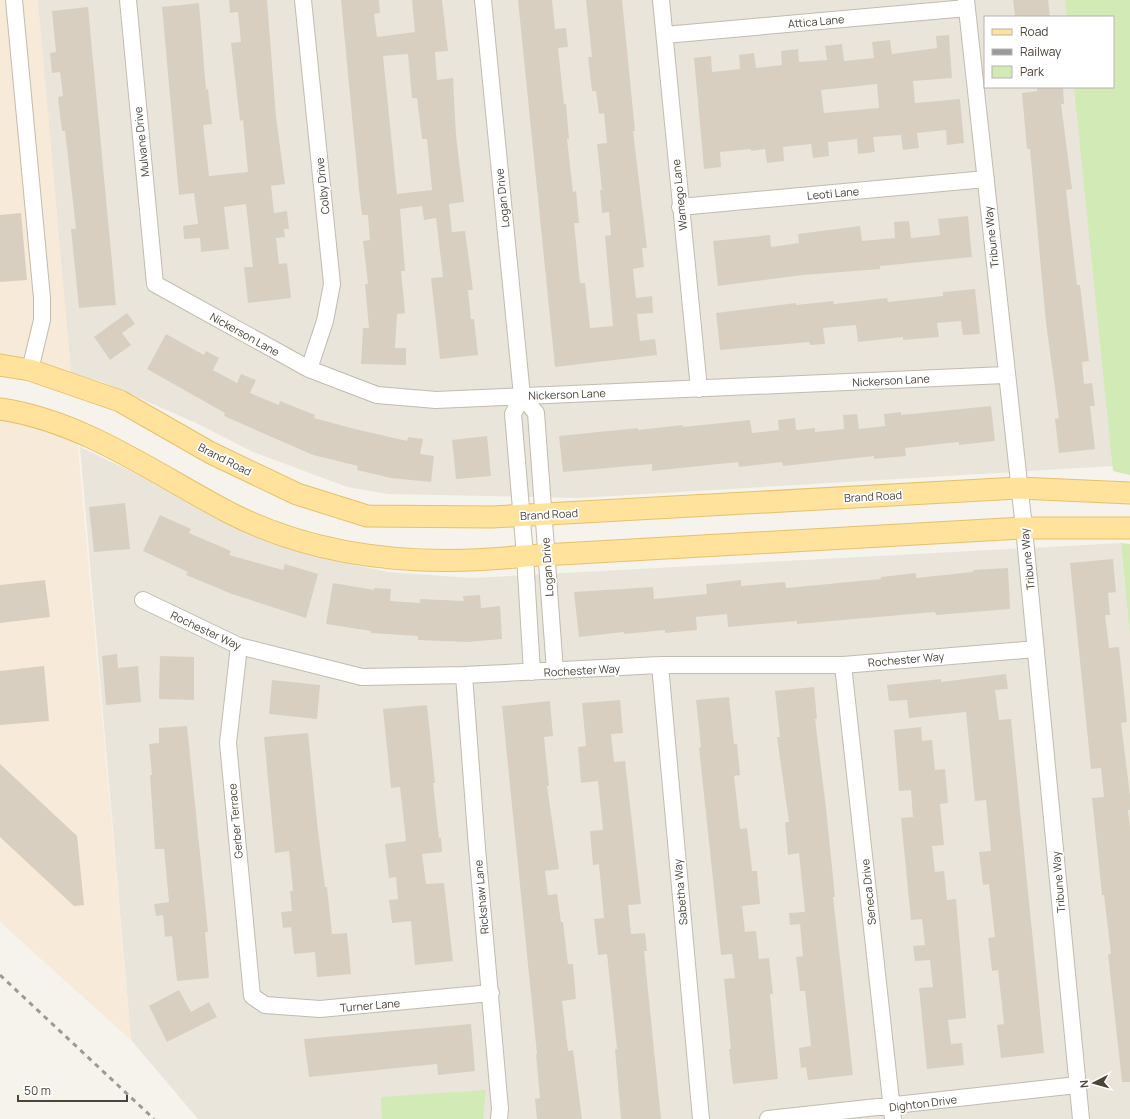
<svg xmlns="http://www.w3.org/2000/svg" width="1130" height="1119" font-family="Manrope,sans-serif">
<style>
.residential{fill:#eae5da}
.commercial{fill:#f7ead8}
.green{fill:#d2eab5}
.building{fill:#d8cfc1;fill-rule:evenodd}
.lines{fill:none;stroke-linecap:round;stroke-linejoin:round}
.minor-casing{stroke:#c2bbae;stroke-width:18}
.major-casing{stroke:#e6c16a;stroke-width:23}
.minor{stroke:#fff;stroke-width:16}
.major{stroke:#ffe39c;stroke-width:21}
.rail{stroke:#9a9a9a;stroke-width:3;stroke-dasharray:5 5;stroke-linecap:butt}
.labels{text-anchor:middle;dominant-baseline:central;stroke-width:3.5;stroke-linejoin:round;paint-order:stroke}
.street-label{font-size:11px;fill:#4b4439;stroke:#fff}
</style>
<rect width="100%" height="100%" fill="#f6f3ec"/>
<path class="residential" d="M 37,0 L 1066,0 L 1068,17 L 985,17 L 985,87 L 1075,87 L 1113,466 L 579,498 L 388,494 L 347,487 L 251,451 L 196,423 L 103,382 L 71,373 Z
M 80,447 L 141,476 L 224,523 L 271,542 L 324,558 L 388,572 L 471,578 L 1121,543 L 1130,638 L 1130,1119 L 198,1119 L 131,1040 Z"/>
<path class="commercial" d="M 0,0 L 38,0 L 71,373 L 0,356 Z
M 0,416 L 77,437 L 131,1040 L 0,922 Z"/>
<path class="green" d="M 1065,0 L 1130,0 L 1130,475 L 1113,471 L 1074,87 L 1113,87 L 1113,17 L 1067,17 Z
M 1121,543 L 1130,544 L 1130,638 Z
M 486,1090 L 483,1119 L 382,1119 L 381,1097 Z"/>
<path class="building" d="M 229,0 L 267,0 L 276,117 L 285,184 L 271,186 L 274,213 L 287,211 L 289,229 L 284,229 L 285,237 L 276,238 L 279,264 L 287,263 L 291,298 L 248,303 L 244,267 L 253,267 L 246,204 L 224,207 L 229,249 L 201,252 L 200,238 L 184,239 L 183,226 L 198,224 L 194,193 L 179,195 L 162,7 L 199,3 L 206,90 L 208,89 L 212,124 L 203,125 L 209,176 L 248,172 L 243,120 L 240,121 L 231,43 L 241,42 L 238,12 L 230,13 Z
M 341,0 L 379,0 L 380,13 L 374,14 L 377,37 L 415,32 L 412,0 L 442,0 L 448,51 L 435,52 L 437,80 L 453,78 L 456,136 L 464,202 L 449,204 L 452,232 L 465,231 L 473,290 L 468,290 L 471,319 L 474,319 L 478,355 L 440,359 L 431,278 L 443,277 L 436,218 L 424,220 L 422,206 L 400,209 L 405,271 L 401,271 L 405,313 L 397,314 L 395,348 L 406,348 L 406,365 L 361,364 L 363,328 L 369,328 L 365,284 L 368,284 L 363,241 L 370,240 L 368,215 L 362,215 L 359,190 ZM 408,54 L 412,98 L 417,98 L 422,139 L 427,139 L 432,190 L 397,194 L 383,56 Z
M 518,0 L 552,0 L 555,29 L 566,28 L 568,47 L 558,48 L 564,104 L 566,104 L 569,139 L 567,139 L 573,192 L 576,191 L 579,223 L 574,223 L 580,283 L 585,283 L 590,328 L 613,326 L 605,236 L 611,235 L 609,212 L 602,213 L 600,190 L 602,190 L 597,144 L 607,143 L 604,113 L 599,114 L 596,91 L 592,91 L 588,57 L 592,57 L 586,0 L 622,0 L 635,131 L 633,131 L 647,248 L 642,248 L 644,267 L 633,269 L 636,298 L 652,296 L 653,313 L 637,314 L 640,341 L 655,339 L 657,355 L 555,367 Z
M 1013,0 L 1048,0 L 1050,17 L 1015,17 Z
M 88,7 L 116,305 L 79,308 L 71,229 L 76,229 L 65,131 L 62,131 L 58,97 L 63,96 L 60,72 L 52,73 L 50,53 L 56,52 L 52,11 Z
M 949,35 L 952,78 L 913,81 L 915,103 L 960,99 L 964,143 L 947,145 L 946,130 L 917,133 L 919,148 L 903,150 L 901,135 L 873,137 L 875,152 L 858,154 L 857,139 L 828,142 L 829,156 L 813,158 L 811,144 L 783,147 L 784,161 L 767,163 L 765,149 L 751,151 L 751,149 L 720,152 L 721,167 L 704,169 L 694,58 L 711,56 L 712,72 L 740,69 L 739,55 L 754,53 L 756,68 L 782,65 L 781,51 L 798,49 L 799,62 L 827,60 L 825,46 L 842,44 L 844,61 L 874,58 L 872,42 L 890,40 L 892,54 L 937,48 L 936,36 ZM 877,84 L 879,108 L 824,113 L 821,90 Z
M 1037,87 L 1063,87 L 1064,104 L 1061,104 L 1072,189 L 1066,190 L 1077,285 L 1080,285 L 1089,361 L 1082,362 L 1084,384 L 1092,383 L 1095,406 L 1090,406 L 1095,449 L 1059,453 L 1055,419 L 1059,418 L 1046,323 L 1030,149 L 1027,149 L 1022,93 L 1037,91 Z
M 21,213 L 27,280 L 0,282 L 0,215 Z
M 968,216 L 972,257 L 880,266 L 880,269 L 803,275 L 718,286 L 713,241 L 770,235 L 771,247 L 799,243 L 798,234 L 860,226 L 862,241 L 895,238 L 894,222 L 909,221 L 911,238 L 940,235 L 938,219 Z
M 975,289 L 980,334 L 963,335 L 961,321 L 937,323 L 939,337 L 903,340 L 903,337 L 858,342 L 856,325 L 823,328 L 825,344 L 810,345 L 809,342 L 720,350 L 716,313 L 796,303 L 796,305 L 833,301 L 834,304 L 887,298 L 888,302 L 943,296 L 943,292 Z
M 127,313 L 135,324 L 122,333 L 131,345 L 110,360 L 94,337 Z
M 166,334 L 204,355 L 206,351 L 219,358 L 213,370 L 237,383 L 241,374 L 256,380 L 250,393 L 279,405 L 280,401 L 315,415 L 314,418 L 355,429 L 407,441 L 408,437 L 423,439 L 420,454 L 434,456 L 431,482 L 391,478 L 357,470 L 358,466 L 313,455 L 224,416 L 225,413 L 147,369 Z
M 991,406 L 995,441 L 959,445 L 959,442 L 905,448 L 906,456 L 874,459 L 874,456 L 783,466 L 782,462 L 739,467 L 738,462 L 652,471 L 652,464 L 563,472 L 559,436 L 638,428 L 638,430 L 683,425 L 683,427 L 750,420 L 752,433 L 779,430 L 778,420 L 795,418 L 796,430 L 815,428 L 815,432 L 844,429 L 843,415 L 857,414 L 859,429 L 885,426 L 884,414 L 901,412 L 901,415 Z
M 487,436 L 491,476 L 456,479 L 452,440 Z
M 125,503 L 130,549 L 94,552 L 89,507 Z
M 160,515 L 191,529 L 189,533 L 231,551 L 229,555 L 283,570 L 285,564 L 318,574 L 306,618 L 232,594 L 186,575 L 188,572 L 143,551 Z
M 1113,559 L 1116,592 L 1108,593 L 1110,615 L 1105,615 L 1109,648 L 1119,647 L 1127,722 L 1121,723 L 1130,795 L 1130,810 L 1128,810 L 1130,827 L 1130,1082 L 1122,1082 L 1108,954 L 1111,954 L 1104,895 L 1102,895 L 1092,798 L 1104,797 L 1101,768 L 1091,769 L 1070,563 Z
M 1008,568 L 1010,609 L 936,615 L 935,612 L 797,624 L 797,621 L 728,627 L 727,614 L 696,617 L 697,630 L 665,633 L 665,630 L 624,634 L 624,632 L 579,637 L 574,592 L 653,587 L 654,599 L 707,594 L 706,584 L 741,580 L 741,586 L 785,582 L 786,588 L 881,579 L 881,577 L 916,573 L 916,578 L 973,572 L 973,570 Z
M 45,580 L 50,617 L 0,623 L 0,585 Z
M 333,583 L 374,590 L 374,588 L 391,589 L 390,601 L 420,603 L 420,599 L 464,601 L 463,596 L 480,595 L 481,608 L 500,606 L 502,639 L 467,642 L 418,640 L 418,636 L 371,633 L 371,631 L 326,624 Z
M 117,654 L 118,668 L 138,666 L 141,702 L 106,705 L 102,656 Z
M 160,656 L 194,657 L 194,700 L 159,699 Z
M 44,666 L 49,721 L 0,725 L 0,671 Z
M 1006,674 L 1008,689 L 995,690 L 999,720 L 1011,719 L 1044,1053 L 1001,1058 L 997,1025 L 1004,1024 L 998,970 L 992,971 L 988,938 L 995,937 L 989,884 L 983,885 L 979,852 L 991,851 L 986,800 L 975,801 L 966,712 L 909,718 L 907,700 L 889,701 L 887,685 L 941,679 L 941,682 Z
M 272,680 L 320,685 L 317,719 L 269,714 Z
M 814,687 L 817,719 L 815,719 L 826,808 L 835,897 L 833,897 L 853,1075 L 808,1080 L 806,1067 L 801,1068 L 799,1048 L 811,1046 L 805,991 L 800,991 L 796,957 L 803,956 L 800,924 L 790,925 L 789,913 L 805,912 L 799,853 L 788,855 L 785,822 L 789,822 L 777,737 L 780,737 L 775,691 Z
M 729,697 L 734,744 L 737,744 L 740,775 L 734,776 L 740,829 L 747,828 L 752,871 L 757,871 L 760,904 L 742,906 L 745,932 L 756,931 L 759,959 L 769,958 L 773,994 L 770,994 L 778,1079 L 733,1084 L 729,1049 L 731,1049 L 724,979 L 735,978 L 732,954 L 721,955 L 699,748 L 701,747 L 696,700 Z
M 620,700 L 623,733 L 611,734 L 614,762 L 625,761 L 641,904 L 628,905 L 631,934 L 645,933 L 647,951 L 644,951 L 661,1119 L 621,1119 L 615,1049 L 617,1049 L 607,954 L 598,955 L 594,919 L 604,918 L 599,864 L 593,865 L 590,831 L 603,830 L 598,781 L 581,783 L 578,747 L 586,746 L 582,703 Z
M 550,701 L 553,736 L 544,737 L 549,786 L 547,786 L 559,869 L 545,871 L 548,895 L 557,894 L 561,922 L 563,922 L 568,964 L 573,964 L 576,999 L 562,1001 L 568,1051 L 573,1050 L 582,1119 L 537,1119 L 535,1099 L 540,1098 L 536,1054 L 537,1054 L 502,706 Z
M 427,705 L 435,783 L 433,783 L 439,838 L 441,838 L 442,852 L 422,854 L 426,884 L 444,883 L 453,961 L 415,965 L 411,921 L 392,923 L 389,900 L 398,899 L 396,877 L 389,878 L 385,844 L 406,841 L 400,787 L 391,788 L 383,709 Z
M 187,726 L 208,932 L 205,932 L 209,978 L 177,981 L 172,936 L 165,937 L 163,915 L 156,916 L 154,904 L 169,902 L 164,849 L 155,849 L 150,775 L 152,775 L 149,744 L 159,743 L 159,728 Z
M 921,727 L 922,741 L 932,740 L 935,770 L 945,769 L 948,803 L 940,804 L 944,845 L 932,846 L 935,872 L 944,871 L 947,900 L 956,899 L 966,1018 L 948,1020 L 951,1044 L 962,1043 L 964,1065 L 927,1069 L 919,988 L 933,987 L 930,960 L 915,961 L 913,946 L 925,945 L 922,919 L 911,920 L 901,818 L 913,817 L 911,790 L 899,791 L 894,730 Z
M 308,733 L 318,831 L 325,887 L 327,887 L 332,934 L 347,933 L 351,974 L 317,977 L 315,952 L 294,954 L 291,927 L 283,928 L 281,912 L 292,911 L 290,891 L 293,891 L 289,851 L 275,853 L 264,737 Z
M 0,764 L 77,836 L 84,905 L 74,906 L 0,837 Z
M 179,990 L 191,1012 L 209,1002 L 217,1017 L 167,1042 L 149,1006 Z
M 471,1024 L 475,1071 L 438,1075 L 437,1064 L 309,1077 L 304,1039 Z"/>
<g class="lines">
<defs>
<path id="minor" d="M 14,0 L 42,298 L 42,320 L 30,370
M 128,0 L 155,284 L 309,369 L 377,395 L 436,400 L 1005,375
M 303,0 L 332,284 L 325,321 L 309,369
M 483,0 L 522,396 L 513,414 L 525,556 L 532,672
M 661,0 L 699,389
M 966,0 L 1024,528 L 1081,1119
M 665,35 L 967,8
M 680,207 L 986,179
M 522,396 L 536,413 L 555,671
M 143,600 L 239,646 L 362,677 L 464,675 L 660,665 L 843,665 L 1036,649
M 239,646 L 228,743 L 252,996 L 265,1005 L 320,1009 L 491,993
M 660,665 L 701,1119
M 843,665 L 893,1119
M 464,675 L 477,848 L 500,1109 L 499,1119
M 768,1119 L 1077,1085"/>
<path id="major" d="M 0,365 L 30,370 L 120,401 L 211,453 L 297,494 L 367,516 L 492,517 L 1019,488 L 1130,493
M 0,409 C 83,421 154,473 228,512 C 319,559 424,567 525,556 L 1024,528 L 1130,528"/>
</defs>
<use href="#minor" class="minor-casing"/>
<use href="#major" class="major-casing"/>
<use href="#minor" class="minor"/>
<use href="#major" class="major"/>
<path class="rail" d="M 0,975 L 154,1119"/>
</g>
<g class="labels">
<g class="street-label">
<text transform="translate(816 21) rotate(-5)">Attica Lane</text>
<text transform="translate(141 142) rotate(-96)">Mulvane Drive</text>
<text transform="translate(322 186) rotate(-96)">Colby Drive</text>
<text transform="translate(833 193) rotate(-5)">Leoti Lane</text>
<text transform="translate(679 195) rotate(-96)">Wamego Lane</text>
<text transform="translate(502 198) rotate(-96)">Logan Drive</text>
<text transform="translate(991 237) rotate(-96)">Tribune Way</text>
<text transform="translate(245 334) rotate(29)">Nickerson Lane</text>
<text transform="translate(891 380) rotate(-3)">Nickerson Lane</text>
<text transform="translate(567 394) rotate(-2)">Nickerson Lane</text>
<text transform="translate(225 459) rotate(27)">Brand Road</text>
<text transform="translate(873 496) rotate(-3)">Brand Road</text>
<text transform="translate(549 514) rotate(-3)">Brand Road</text>
<text transform="translate(1027 559) rotate(-96)">Tribune Way</text>
<text transform="translate(547 567) rotate(-94)">Logan Drive</text>
<text transform="translate(206 630) rotate(25)">Rochester Way</text>
<text transform="translate(906 659) rotate(-5)">Rochester Way</text>
<text transform="translate(582 670) rotate(-3)">Rochester Way</text>
<text transform="translate(235 821) rotate(-95)">Gerber Terrace</text>
<text transform="translate(1058 882) rotate(-95)">Tribune Way</text>
<text transform="translate(680 892) rotate(-95)">Sabetha Way</text>
<text transform="translate(868 892) rotate(-96)">Seneca Drive</text>
<text transform="translate(481 897) rotate(-95)">Rickshaw Lane</text>
<text transform="translate(370 1005) rotate(-5)">Turner Lane</text>
<text transform="translate(923 1103) rotate(-7)">Dighton Drive</text>
</g>
</g>
<rect x="984" y="16" width="130" height="72" fill="#ffffff" stroke="#b7b4b0"/>
<rect x="992" y="29" width="20" height="6" fill="#ffe39c" stroke="#b7b4b0"/>
<text x="1020" y="36" font-size="12" fill="#4b4439">Road</text>
<rect x="992" y="49" width="20" height="6" fill="#9a9a9a" stroke="#b7b4b0"/>
<text x="1020" y="56" font-size="12" fill="#4b4439">Railway</text>
<rect x="992" y="66" width="20" height="12" fill="#d2eab5" stroke="#b7b4b0"/>
<text x="1020" y="76" font-size="12" fill="#4b4439">Park</text>
<g transform="translate(1094 1083) rotate(264)" stroke="#ffffff" stroke-width="3" paint-order="stroke">
<path d="M0-3L7 15L0 10L-7 15Z" fill="#4b4439"/>
<text y="-6" font-size="11" font-weight="bold" text-anchor="middle" fill="#4b4439">N</text>
</g>
<path d="M18 1095v6h109v-6" fill="none" stroke="#4b4439" stroke-width="2"/>
<text x="24" y="1095" font-size="12" fill="#4b4439" stroke="#ffffff" stroke-width="3" paint-order="stroke">50 m</text>
</svg>
